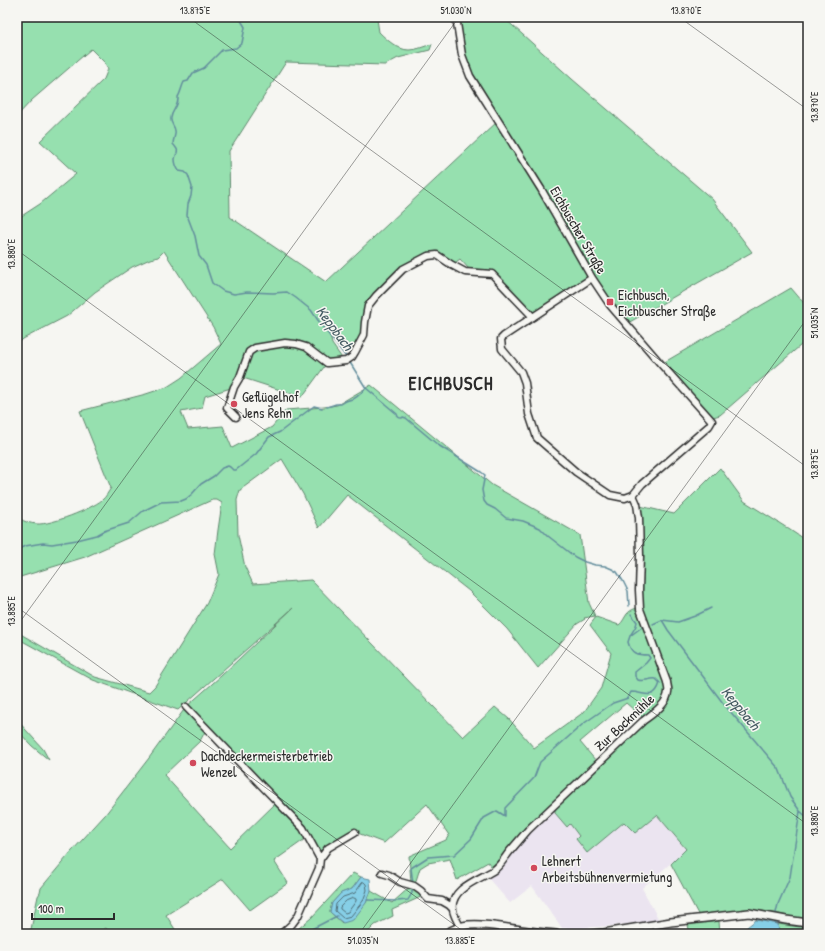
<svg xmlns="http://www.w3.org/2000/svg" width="825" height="951" font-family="'Patrick Hand',sans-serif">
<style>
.built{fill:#ebe4f0}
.green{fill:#96e0af;stroke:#60866d;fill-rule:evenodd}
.water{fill:#86cfe7;stroke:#628d9c}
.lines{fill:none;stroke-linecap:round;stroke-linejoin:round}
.shore{stroke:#4f6d76;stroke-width:1}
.stream{stroke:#628d9c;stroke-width:1.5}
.minor-casing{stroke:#2b2b2b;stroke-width:9}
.tertiary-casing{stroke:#2b2b2b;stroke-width:10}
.minor{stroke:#f6f6f2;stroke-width:6}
.tertiary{stroke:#f6f6f2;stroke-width:7}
.ticks{fill:none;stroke:#2b2b2b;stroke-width:1;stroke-opacity:0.45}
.poi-dot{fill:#d1495b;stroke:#f6f6f2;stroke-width:1.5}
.labels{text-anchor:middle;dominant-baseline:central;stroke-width:3;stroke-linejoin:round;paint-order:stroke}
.street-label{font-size:14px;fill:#2b2b2b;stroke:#f6f6f2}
.poi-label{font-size:14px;fill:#2b2b2b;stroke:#f6f6f2;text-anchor:start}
.water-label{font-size:15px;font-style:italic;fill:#465c63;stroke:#f6f6f2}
.district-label{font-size:18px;font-weight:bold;letter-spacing:1px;fill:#2b2b2b;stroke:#f6f6f2}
.neatline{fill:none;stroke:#2b2b2b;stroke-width:1.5}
.ticks-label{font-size:10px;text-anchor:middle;fill:#2b2b2b}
</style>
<rect width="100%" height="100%" fill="#f6f6f2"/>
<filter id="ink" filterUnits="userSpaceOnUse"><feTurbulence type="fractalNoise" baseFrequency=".025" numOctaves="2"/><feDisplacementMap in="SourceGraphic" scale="8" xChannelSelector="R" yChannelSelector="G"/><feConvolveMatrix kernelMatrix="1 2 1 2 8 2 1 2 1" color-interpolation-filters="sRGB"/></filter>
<g filter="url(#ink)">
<path class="built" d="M 555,809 L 555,813 L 567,827 L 570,824 L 579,836 L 576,838 L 624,822 L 657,815 L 686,850 L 642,888 L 659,920 L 611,926 L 582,928 L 562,928 L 532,886 L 510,903 L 487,877 L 503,865 L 522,841 Z"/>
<path class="green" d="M 17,17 L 361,17 L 377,19 L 379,32 C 387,40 398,50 409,50 C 417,50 425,46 432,44 L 430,50 L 398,58 L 385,65 L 286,62 L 229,151 L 230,217 L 326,282 L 498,121 L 470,76 L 456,17 L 503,17 L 572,79 L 712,199 L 752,252 L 628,323 L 610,300 L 595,279 L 533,317 L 492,274 L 465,272 L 469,269 L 460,259 L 452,265 L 437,255 L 403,269 L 368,306 L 364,335 L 355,352 L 330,335 L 332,344 L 344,361 L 327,363 L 302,397 L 240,377 L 234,387 L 205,396 L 202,408 L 181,412 L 188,429 L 223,426 L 232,448 L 272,427 L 286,410 L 324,407 L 337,405 L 371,385 L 492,485 L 580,535 L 589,603 L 595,616 L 584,618 L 585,619 L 577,624 L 538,668 L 507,629 L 469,591 L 347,495 L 319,528 L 303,494 L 282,459 L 240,490 L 237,500 L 238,535 L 245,567 L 253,584 L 311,580 L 463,737 L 495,707 L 509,719 L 534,748 L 584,712 L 601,688 L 611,653 L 590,625 L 596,617 L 619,625 C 623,622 624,618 627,614 C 631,609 637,608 643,606 L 640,587 L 640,506 L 674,514 L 720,468 L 744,501 L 784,526 L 808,542 L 808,920 C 788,917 769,910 749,910 C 732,910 715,914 699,916 L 671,864 L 686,849 L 657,815 L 635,833 L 624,822 L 587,853 L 576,839 L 579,836 L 570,824 L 567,827 L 555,813 L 555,809 L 639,726 L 663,710 L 668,703 L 670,694 L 660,704 L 643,718 L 626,703 L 580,742 L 596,761 L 499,863 L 492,868 L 488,862 L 457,880 L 450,859 L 428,863 L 420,868 L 415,884 L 411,883 L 409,856 L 446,840 L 449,835 L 427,804 L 384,843 L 355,832 L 328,848 L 320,859 L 308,837 L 274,861 L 288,883 L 250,910 L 223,879 L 166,915 L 178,934 L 112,934 L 106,928 L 99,932 L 98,934 L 30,934 L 38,896 L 40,893 L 41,888 L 72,851 L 105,815 L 149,758 L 186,707 L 221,676 L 293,608 L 178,710 L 93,680 L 17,638 L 17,632 L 95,677 L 149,692 L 155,686 L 207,603 L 219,574 L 215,554 L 218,530 L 222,503 L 217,500 L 212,500 L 85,557 L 17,578 L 17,516 C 23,522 29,523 37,524 C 51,525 91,509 102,500 C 106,497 108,492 111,488 L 80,411 L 146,394 L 167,387 L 181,378 L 221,344 L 213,327 L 164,251 L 158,257 L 150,259 L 132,267 L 95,292 L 67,316 L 23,339 L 17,345 L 17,219 L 40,204 L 76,174 L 40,141 L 104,79 L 108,69 L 105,63 L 91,49 L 32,100 L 17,116 ZM 207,728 L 278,801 L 230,848 L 164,775 L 200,741 Z
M 791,288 L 808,308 L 808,339 L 720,415 L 713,417 L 708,413 L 663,363 Z
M 17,720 L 43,749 L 49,760 L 32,746 L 17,730 Z
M 353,873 L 361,877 L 352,889 L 341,893 L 332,903 L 330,912 L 342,923 L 366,903 L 371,891 L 392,903 L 410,887 L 415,888 L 423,896 L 392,910 L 393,916 L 375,925 L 366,934 L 292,934 L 311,918 Z
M 719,921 L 720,934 L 690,934 L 688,925 Z
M 778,924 L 800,927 L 808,927 L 808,934 L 779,934 Z"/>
<path class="water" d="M 361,877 L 370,879 L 371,891 L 366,903 L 353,920 L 343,923 L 330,912 L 332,903 L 341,893 L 352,889 Z
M 756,920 L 778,924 L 779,934 L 744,934 L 747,927 Z"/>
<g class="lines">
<path class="shore" d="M 364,882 L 366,884 L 367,890 L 363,901 L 351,916 L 343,918 L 335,911 L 336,904 L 343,897 L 355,893 L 362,883 Z
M 354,898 L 356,899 L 356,901 L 348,912 L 345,913 L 340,909 L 340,907 L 346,901 Z"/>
<path class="stream" d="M 239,17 L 245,27 L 242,43 L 236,48 L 222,50 L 204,68 L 193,73 L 188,81 L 184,82 C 181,88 181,92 178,97 C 179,107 172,109 171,118 C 170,124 175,126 175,131 C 176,135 173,139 173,144 C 180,152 177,150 175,159 C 175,163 177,168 179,171 L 185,172 L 188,175 L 192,187 L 191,196 L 188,204 L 187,215 L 195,236 L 199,256 L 206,265 L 212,283 L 223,291 L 234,294 L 247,292 L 273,293 L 287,292 L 296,298 L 311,310 L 322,326 L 347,358
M 349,361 L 366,388 L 397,414 C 398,417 398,418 402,418 L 403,417 L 406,418 L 438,445 L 481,472 L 485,475 L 482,490 L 484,501 L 487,505 L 495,509 L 506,518 L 523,521 L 540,528 L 548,536 L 575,557 L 585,562 L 595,565 L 605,566 L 612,569 L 617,572 L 623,581 L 628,591 L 629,606
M 327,407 L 336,404 L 341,404 C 346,400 348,400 353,399 C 358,397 362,392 366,388
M 17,550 L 25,546 L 43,543 L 52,544 L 77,540 L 97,535 L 104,531 L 129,523 L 143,511 L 161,502 L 181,501 L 186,499 L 192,494 L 201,484 L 214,476 L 222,468 L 228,466 L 230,467 L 233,470 L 236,470 L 256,454 L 269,437 L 280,432 L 314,406 L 322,408
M 631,614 L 637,622 C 636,629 632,631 630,636 L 642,627
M 662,620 L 678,622 L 695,616 L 711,608
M 653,624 L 662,620 L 668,630 L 723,703 L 779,769 L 790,797 L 800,811 L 808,818
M 413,884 L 411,868 L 428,857 L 454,855 L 471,839 L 484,818 L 497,811 L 505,816 L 505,808 L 534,778 L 540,762 L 583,724 L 613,703 L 628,698 L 631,692 C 644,692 654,702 660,683 L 656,679 C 650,678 644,682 638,680 L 635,676 L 635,672 L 646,663 L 650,658 L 648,655 C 637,655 631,654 628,642 L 630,636
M 367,900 L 397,901 L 408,900 L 412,893 L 412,888
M 776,913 L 778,904 L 790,877 L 800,811
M 302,934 L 337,916"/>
<defs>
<path id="minor" d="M 456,17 L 462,55 L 470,76 L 541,189 L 592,278 L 610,305 L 660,363 L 712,421 L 709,426 L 642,484 L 633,495 L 625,498 L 610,495 L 576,472 L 537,438 L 529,414 L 525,383 L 521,372 L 502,349 L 501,339 L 504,336 L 592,278
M 236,417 L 227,408 L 234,387 L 240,377 L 249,352 L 255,348 L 285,343 L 296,344 L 306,347 L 327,363 L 346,361 L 352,357 L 355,352 L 364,335 L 365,322 L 368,306 L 376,296 L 403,269 L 428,256 L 437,255 L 452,265 L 465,272 L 492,274 L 533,317
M 186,707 L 261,785 L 303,828 L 320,859 L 319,868 L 298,916 L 292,924 L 281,934
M 320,859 L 328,848 L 355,832
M 382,873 L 389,875 L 400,882 L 414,886 L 421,891 L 428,899 L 442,901 L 449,905 L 453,909
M 460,927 C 458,922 454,916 453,910 C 449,888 481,879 494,870 C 501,865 505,857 510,851 C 516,844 522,837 528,830 L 643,721 C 652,714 667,705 668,692 C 669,689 667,685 667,682 L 640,609 L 639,590 L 640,556 L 639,518 L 637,504 L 633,495"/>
<path id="tertiary" d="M 445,934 C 452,930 460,926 468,925 C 486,923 504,928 521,930 C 533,932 544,933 556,934
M 594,934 L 604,933 L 671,922 L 749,913 L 786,920 L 808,923"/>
</defs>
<use href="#minor" class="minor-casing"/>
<use href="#tertiary" class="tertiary-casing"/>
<use href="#minor" class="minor"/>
<use href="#tertiary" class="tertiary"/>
</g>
</g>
<path class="ticks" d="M 188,17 L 808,468M 679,17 L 808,110M 17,250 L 808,825M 17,607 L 467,934M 17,626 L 459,17M 359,934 L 808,317"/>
<g class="poi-dot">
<rect x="606" y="298" width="8" height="8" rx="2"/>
<circle cx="234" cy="404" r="4"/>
<circle cx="193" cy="763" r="4"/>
<circle cx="534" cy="868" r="4"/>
</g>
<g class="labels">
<g class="street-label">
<text transform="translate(579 230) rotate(60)">Eichbuscher Straße</text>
<text transform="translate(624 722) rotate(-43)">Zur Bockmühle</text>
</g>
<g class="poi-label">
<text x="618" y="294">Eichbusch,<tspan x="618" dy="16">Eichbuscher Straße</tspan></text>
<text x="242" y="396">Geflügelhof<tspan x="242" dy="16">Jens Rehn</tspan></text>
<text x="201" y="755">Dachdeckermeisterbetrieb<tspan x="201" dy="16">Wenzel</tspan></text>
<text x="542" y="860">Lehnert<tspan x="542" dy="16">Arbeitsbühnenvermietung</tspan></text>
</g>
<g class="water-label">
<text transform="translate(335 328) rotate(53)">Keppbach</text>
<text transform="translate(741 708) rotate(50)">Keppbach</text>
</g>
<g class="district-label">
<text x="451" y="383">EICHBUSCH</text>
</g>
</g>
<rect width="825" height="951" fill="none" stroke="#f6f6f2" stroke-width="44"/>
<path d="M32 913v6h82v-6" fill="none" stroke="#2b2b2b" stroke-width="2"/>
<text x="38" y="913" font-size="12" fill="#2b2b2b" stroke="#f6f6f2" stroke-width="3" paint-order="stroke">100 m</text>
<rect x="22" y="22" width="781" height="907" class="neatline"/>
<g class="ticks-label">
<text x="195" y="14">13.875°E</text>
<text x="456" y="14">51.030°N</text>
<text x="686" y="14">13.870°E</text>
<text transform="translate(814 107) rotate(-90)" y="4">13.870°E</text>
<text transform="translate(11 254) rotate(-90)" y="4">13.880°E</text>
<text transform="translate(814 323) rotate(-90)" y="4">51.035°N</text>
<text transform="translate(814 464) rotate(-90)" y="4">13.875°E</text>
<text transform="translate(11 611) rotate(-90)" y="4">13.885°E</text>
<text transform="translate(814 821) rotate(-90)" y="4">13.880°E</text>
<text x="363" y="944">51.035°N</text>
<text x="460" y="944">13.885°E</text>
</g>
</svg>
